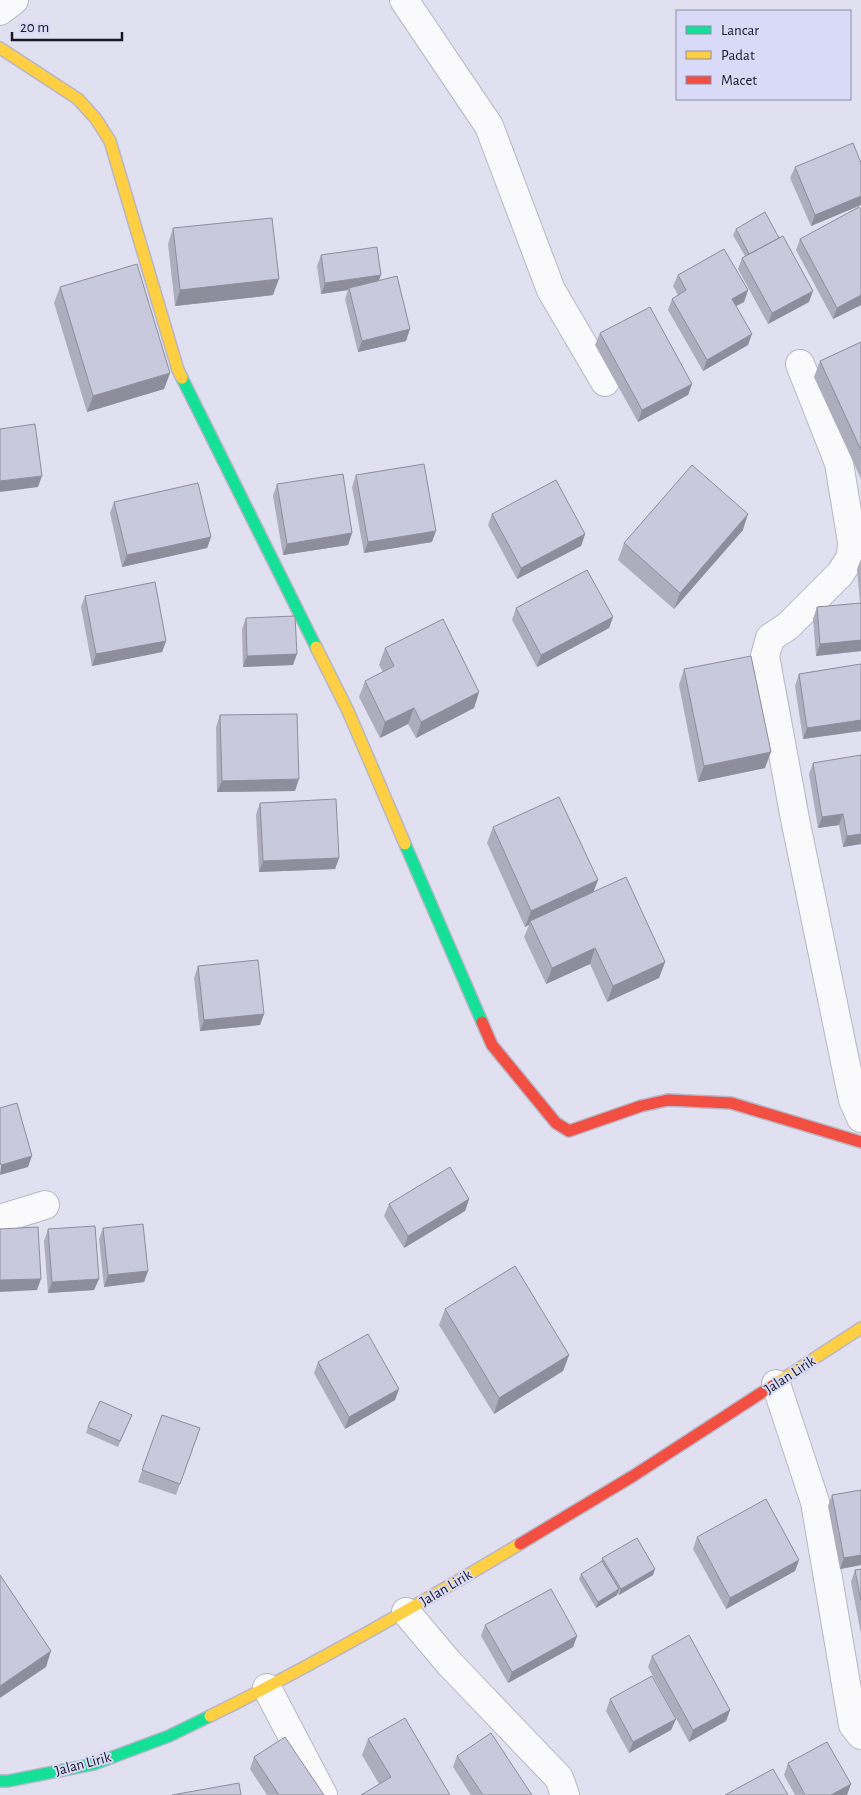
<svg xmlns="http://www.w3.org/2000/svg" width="861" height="1795" font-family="'Alegreya Sans',sans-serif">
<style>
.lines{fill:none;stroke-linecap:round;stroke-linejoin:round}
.street-casing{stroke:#b6b6c6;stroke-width:30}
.fast-casing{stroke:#b6b6c6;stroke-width:14}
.slow-casing{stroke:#b6b6c6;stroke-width:14}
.jam-casing{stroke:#b6b6c6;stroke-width:14}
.street{stroke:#fafafd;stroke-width:28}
.fast{stroke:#16e098;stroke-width:11}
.slow{stroke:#ffcf43;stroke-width:11}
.jam{stroke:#f24e42;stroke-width:11}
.wall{fill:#adadbe}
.shaded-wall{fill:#8d8d9b}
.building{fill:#c9c9dd;stroke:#8d8d9b}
.labels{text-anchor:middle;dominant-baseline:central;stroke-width:4;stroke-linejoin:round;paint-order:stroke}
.street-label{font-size:15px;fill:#181829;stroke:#d9daf8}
</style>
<rect width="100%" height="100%" fill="#e0e0f1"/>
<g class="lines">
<defs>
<path id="street" d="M 404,0 L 489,126 L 551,290 L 605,382
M 0,11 L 14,0
M 800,364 L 839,463 L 852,542 L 851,557 L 840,574 L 788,626 L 770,638 L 765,656 L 795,819 L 853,1100 L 861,1118
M 0,1219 L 45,1205
M 776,1384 L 815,1502 L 853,1725 L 861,1735
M 406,1612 L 449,1663 L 559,1778 L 565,1795
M 267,1688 L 323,1795"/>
<path id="fast" d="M 182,378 L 316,647
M 405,844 L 482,1022
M 0,1781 L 8,1781 L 94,1764 L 169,1736 L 210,1716"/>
<path id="slow" d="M 0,48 L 78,99 L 96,119 L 110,141 L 178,370 L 182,378
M 316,647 L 348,711 L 405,844
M 775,1384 L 861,1328
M 210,1716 C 316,1664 418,1605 520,1544"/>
<path id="jam" d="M 482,1022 L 492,1045 L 556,1123 L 569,1131 L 641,1106 L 668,1100 L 731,1103 L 861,1142
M 520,1544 L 633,1476 L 775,1384"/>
</defs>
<use href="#street" class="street-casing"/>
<use href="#fast" class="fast-casing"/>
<use href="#slow" class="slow-casing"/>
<use href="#jam" class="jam-casing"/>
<use href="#street" class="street"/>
<use href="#fast" class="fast"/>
<use href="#slow" class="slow"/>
<use href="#jam" class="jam"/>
</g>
<path class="wall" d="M 861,163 L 861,205 L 811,226 L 790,178 L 795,167 Z
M 861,210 L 861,305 L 833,319 L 796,250 L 800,239 Z
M 173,228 L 273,295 L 175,306 L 168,244 Z
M 736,229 L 809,302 L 768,324 L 738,269 L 742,258 L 745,256 L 733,235 Z
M 321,255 L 379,281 L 406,341 L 358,352 L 345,299 L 348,290 L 321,294 L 317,266 Z
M 678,275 L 748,290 L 744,302 L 736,306 L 748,345 L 703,371 L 668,310 L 672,299 L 678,295 L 673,286 Z
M 60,287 L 170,373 L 164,389 L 87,412 L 54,303 Z
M 600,333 L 692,384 L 688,395 L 638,422 L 595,345 Z
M 861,342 L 861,479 L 814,377 L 820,361 Z
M 356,475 L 432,542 L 364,553 L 352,487 Z
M 277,484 L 352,533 L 348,545 L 283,555 L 273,496 Z
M 114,502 L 211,537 L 207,548 L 122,567 L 110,513 Z
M 492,514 L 585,534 L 581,546 L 517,579 L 488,525 Z
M 743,530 L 674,609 L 618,560 L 624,543 Z
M 861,559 L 861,651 L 816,656 L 813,619 L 817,607 L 860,603 L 857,569 Z
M 85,596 L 166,641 L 162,652 L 92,666 L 81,607 Z
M 516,608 L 613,617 L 609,628 L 537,667 L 512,620 Z
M 246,618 L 293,665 L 243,667 L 242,629 Z
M 385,648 L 479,692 L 474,708 L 416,738 L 408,724 L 380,738 L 359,697 L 365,681 L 383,672 L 379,665 Z
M 861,664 L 861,731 L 803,739 L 795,686 L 799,674 Z
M 684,669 L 765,768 L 698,782 L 679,685 Z
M 220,715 L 295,791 L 217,792 L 216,727 Z
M 861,755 L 861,844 L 843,847 L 839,825 L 818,828 L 809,774 L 813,763 Z
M 260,803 L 339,858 L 335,869 L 259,872 L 256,814 Z
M 493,827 L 598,880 L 593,892 L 665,962 L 659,978 L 607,1002 L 590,964 L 546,984 L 524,937 L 529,925 L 525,927 L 487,843 Z
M 198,966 L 264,1014 L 260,1025 L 200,1031 L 194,978 Z
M 469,1199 L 465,1211 L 404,1248 L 384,1216 L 389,1204 Z
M 103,1228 L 148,1271 L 144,1282 L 104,1287 L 99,1239 Z
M 48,1229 L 99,1279 L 94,1290 L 48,1293 L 44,1241 Z
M 445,1309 L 569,1355 L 563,1371 L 494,1414 L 439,1325 Z
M 318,1362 L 399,1389 L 395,1400 L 345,1429 L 314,1373 Z
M 132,1415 L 118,1447 L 86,1433 L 88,1427 Z
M 162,1415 L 200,1428 L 176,1495 L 138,1482 Z
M 861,1490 L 861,1565 L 840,1569 L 828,1506 L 832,1495 Z
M 697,1537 L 799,1560 L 795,1571 L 726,1609 L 693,1549 Z
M 602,1558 L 653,1575 L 619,1595 L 618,1593 L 617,1595 L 596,1608 L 579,1579 L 581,1574 L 601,1562 Z
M 861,1569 L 861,1634 L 851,1582 L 855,1570 Z
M 485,1625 L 577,1636 L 573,1647 L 508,1683 L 481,1636 Z
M 652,1656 L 730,1710 L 726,1721 L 689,1742 L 648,1667 Z
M 610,1699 L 676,1719 L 671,1730 L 629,1753 L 606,1711 Z
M 368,1739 L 450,1795 L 379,1784 L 362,1755 Z
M 457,1756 L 532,1795 L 471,1795 L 453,1767 Z
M 254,1757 L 324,1795 L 267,1795 L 250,1769 Z
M 788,1763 L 847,1795 L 795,1795 L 784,1775 Z"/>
<path class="shaded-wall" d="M 861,196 L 861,205 L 811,226 L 815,215 Z
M 381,275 L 377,286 L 349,288 L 348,290 L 321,294 L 325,283 Z
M 279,279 L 273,295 L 175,306 L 180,290 Z
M 748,290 L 744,302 L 728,310 L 732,299 Z
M 813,291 L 809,302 L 768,324 L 772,313 Z
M 861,295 L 861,305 L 833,319 L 837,308 Z
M 410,329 L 406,341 L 358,352 L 362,341 Z
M 752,334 L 748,345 L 703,371 L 707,360 Z
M 170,373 L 164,389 L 87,412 L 93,396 Z
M 692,384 L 688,395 L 638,422 L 642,410 Z
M 42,476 L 38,487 L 0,492 L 0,481 Z
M 748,514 L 743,530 L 674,609 L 680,593 Z
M 436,531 L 432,542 L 364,553 L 368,542 Z
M 352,533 L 348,545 L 283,555 L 287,544 Z
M 585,534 L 581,546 L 517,579 L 521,568 Z
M 211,537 L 207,548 L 122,567 L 127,555 Z
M 613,617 L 609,628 L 537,667 L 541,655 Z
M 861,640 L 861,651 L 816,656 L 820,644 Z
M 166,641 L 162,652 L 92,666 L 96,654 Z
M 297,654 L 293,665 L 243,667 L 247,656 Z
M 479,692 L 474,708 L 416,738 L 421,722 Z
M 414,708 L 408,724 L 380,738 L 385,722 Z
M 861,720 L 861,731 L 803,739 L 807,728 Z
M 771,752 L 765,768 L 698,782 L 704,766 Z
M 299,779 L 295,791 L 217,792 L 222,781 Z
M 843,814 L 839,825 L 818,828 L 822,817 Z
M 861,834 L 861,844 L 843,847 L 847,836 Z
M 339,858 L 335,869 L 259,872 L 263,861 Z
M 598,880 L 592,896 L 530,921 L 529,925 L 525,927 L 531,911 Z
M 595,948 L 590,964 L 546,984 L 552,968 Z
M 665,962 L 659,978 L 607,1002 L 613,986 Z
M 264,1014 L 260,1025 L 200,1031 L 204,1020 Z
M 32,1156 L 28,1167 L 0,1175 L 1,1165 Z
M 469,1199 L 465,1211 L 404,1248 L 408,1236 Z
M 148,1271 L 144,1282 L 104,1287 L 108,1275 Z
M 41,1279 L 37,1290 L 0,1292 L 0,1280 Z
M 99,1279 L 94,1290 L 48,1293 L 52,1282 Z
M 569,1355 L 563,1371 L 494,1414 L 499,1398 Z
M 399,1389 L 395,1400 L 345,1429 L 349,1417 Z
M 861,1555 L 861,1565 L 840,1569 L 844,1558 Z
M 799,1560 L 795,1571 L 726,1609 L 730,1598 Z
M 655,1569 L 653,1575 L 619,1595 L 621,1589 Z
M 619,1589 L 617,1595 L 596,1608 L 598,1602 Z
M 577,1636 L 573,1647 L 508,1683 L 512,1672 Z
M 51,1651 L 46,1667 L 0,1698 L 0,1686 Z
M 730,1710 L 726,1721 L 689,1742 L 693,1730 Z
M 676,1719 L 671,1730 L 629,1753 L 633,1742 Z
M 851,1784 L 847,1795 L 831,1795 Z"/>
<path class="building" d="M 853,143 L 861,163 L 861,196 L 815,215 L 795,167 Z
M 859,207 L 861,210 L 861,295 L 837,308 L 800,239 Z
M 765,212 L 779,238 L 749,254 L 736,229 Z
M 272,218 L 279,279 L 180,290 L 173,228 Z
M 783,236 L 813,291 L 772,313 L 742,258 Z
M 377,247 L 381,275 L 325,283 L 321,255 Z
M 724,249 L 748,290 L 732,299 L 752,334 L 707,360 L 672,299 L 686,290 L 678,275 Z
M 137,264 L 170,373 L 93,396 L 60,287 Z
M 397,276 L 410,329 L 362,341 L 349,288 Z
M 650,307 L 692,384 L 642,410 L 600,333 Z
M 861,342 L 861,450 L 820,361 Z
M 35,424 L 42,476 L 0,481 L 0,429 Z
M 424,464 L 436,531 L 368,542 L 356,475 Z
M 692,465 L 748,514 L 680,593 L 624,543 Z
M 343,474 L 352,533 L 287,544 L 277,484 Z
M 556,480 L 585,534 L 521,568 L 492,514 Z
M 198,483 L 211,537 L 127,555 L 114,502 Z
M 587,570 L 613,617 L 541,655 L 516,608 Z
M 155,582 L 166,641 L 96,654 L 85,596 Z
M 861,603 L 861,640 L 820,644 L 817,607 Z
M 295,616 L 297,654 L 247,656 L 246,618 Z
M 443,619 L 479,692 L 421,722 L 414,708 L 385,722 L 365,681 L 394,666 L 385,648 Z
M 751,656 L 771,752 L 704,766 L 684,669 Z
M 861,664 L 861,720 L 807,728 L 799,674 Z
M 297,714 L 299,779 L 222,781 L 220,715 Z
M 861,755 L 861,834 L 847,836 L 843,814 L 822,817 L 813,763 Z
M 559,797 L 598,880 L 531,911 L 493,827 Z
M 336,799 L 339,858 L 263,861 L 260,803 Z
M 626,877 L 665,962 L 613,986 L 595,948 L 552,968 L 530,921 Z
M 258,960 L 264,1014 L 204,1020 L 198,966 Z
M 17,1103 L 32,1156 L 1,1165 L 0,1162 L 0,1108 Z
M 450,1167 L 469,1199 L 408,1236 L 389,1204 Z
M 143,1224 L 148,1271 L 108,1275 L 103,1228 Z
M 95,1226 L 99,1279 L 52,1282 L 48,1229 Z
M 38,1227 L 41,1279 L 0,1280 L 0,1229 Z
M 515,1266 L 569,1355 L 499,1398 L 445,1309 Z
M 368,1334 L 399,1389 L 349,1417 L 318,1362 Z
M 100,1401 L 132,1415 L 120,1441 L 88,1427 Z
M 162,1415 L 200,1428 L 180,1484 L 142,1470 Z
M 861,1490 L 861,1555 L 844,1558 L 832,1495 Z
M 766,1499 L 799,1560 L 730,1598 L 697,1537 Z
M 637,1538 L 655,1569 L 621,1589 L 602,1558 Z
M 602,1561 L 619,1589 L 598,1602 L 581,1574 Z
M 861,1569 L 861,1601 L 855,1570 Z
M 0,1575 L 51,1651 L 0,1686 Z
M 551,1589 L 577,1636 L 512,1672 L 485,1625 Z
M 689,1635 L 730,1710 L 693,1730 L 652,1656 Z
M 652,1676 L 676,1719 L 633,1742 L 610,1699 Z
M 405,1718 L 450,1795 L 361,1795 L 391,1777 L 368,1739 Z
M 491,1733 L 532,1795 L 483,1795 L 457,1756 Z
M 285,1737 L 324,1795 L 279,1795 L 254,1757 Z
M 827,1742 L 851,1784 L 831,1795 L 805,1795 L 788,1763 Z
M 773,1769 L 788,1795 L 725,1795 Z
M 239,1783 L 241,1795 L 172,1795 Z"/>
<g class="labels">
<g class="street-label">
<text transform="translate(790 1375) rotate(-33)">Jalan Lirik</text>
<text transform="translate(446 1588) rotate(-31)">Jalan Lirik</text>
<text transform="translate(83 1764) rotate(-15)">Jalan Lirik</text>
</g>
</g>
<rect x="676" y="10" width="175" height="90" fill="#d9daf8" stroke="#8c8ca5"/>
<rect x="686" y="26" width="25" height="8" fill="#16e098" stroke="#8c8ca5"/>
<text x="721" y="35" font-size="15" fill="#181829">Lancar</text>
<rect x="686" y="51" width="25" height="8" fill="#ffcf43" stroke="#8c8ca5"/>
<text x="721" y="60" font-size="15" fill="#181829">Padat</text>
<rect x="686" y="76" width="25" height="8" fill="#f24e42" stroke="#8c8ca5"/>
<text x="721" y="85" font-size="15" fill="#181829">Macet</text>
<path d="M12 32v8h110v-8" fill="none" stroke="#181829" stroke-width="2.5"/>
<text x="20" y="32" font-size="15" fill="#181829" stroke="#d9daf8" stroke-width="4" paint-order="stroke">20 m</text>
</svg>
